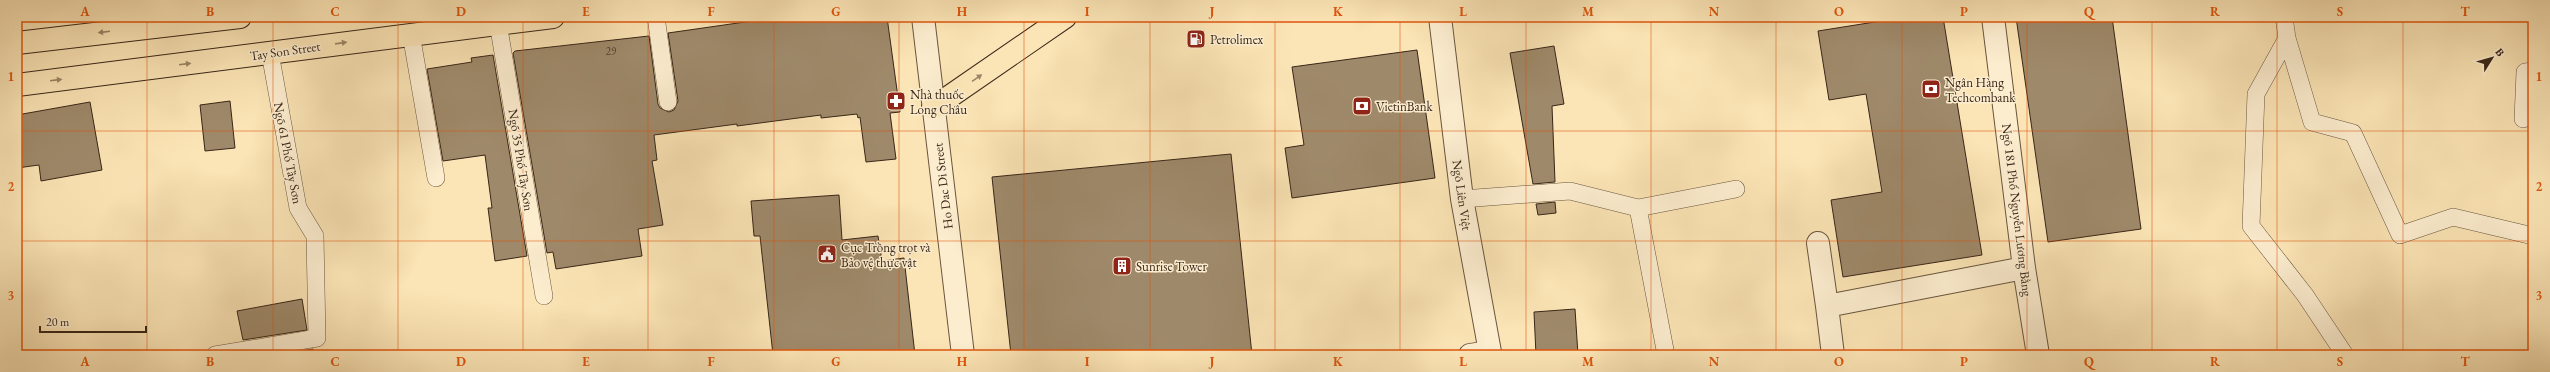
<svg xmlns="http://www.w3.org/2000/svg" width="2550" height="372" font-family="'EB Garamond',serif">
<style>
.building{fill:#9e896a;stroke:#392618}
.lines{fill:none;stroke-linecap:round;stroke-linejoin:round}
.service-casing{stroke:#6a563f;stroke-width:18}
.minor-casing{stroke:#6a563f;stroke-width:24}
.tertiary-casing{stroke:#6a563f;stroke-width:24}
.primary-casing{stroke:#392618;stroke-width:24}
.service{stroke:#fcedcf;stroke-width:17}
.minor{stroke:#fcedcf;stroke-width:22}
.tertiary{stroke:#fcedcf;stroke-width:22}
.primary{stroke:#fbe4b5;stroke-width:22}
.oneway{fill:#9a8566}
.grid{fill:none;stroke:#df560d;stroke-width:1;stroke-opacity:0.55}
.labels{text-anchor:middle;dominant-baseline:central;stroke-width:3;stroke-linejoin:round;paint-order:stroke}
.number-label{font-size:11px;fill:#523f2c}
.poi-label{font-size:13px;fill:#392618;stroke:#fcedcf;text-anchor:start}
.street-label{font-size:13px;fill:#392618;stroke:#fcedcf}
.neatline{fill:none;stroke:#df560d;stroke-width:1.5}
.grid-label{font-size:13px;text-anchor:middle;font-weight:bold;fill:#df560d}
</style>
<rect width="100%" height="100%" fill="#fbe4b5"/>
<filter id="stains"><feTurbulence type="fractalNoise" baseFrequency=".005" numOctaves="4"/><feColorMatrix values="0 0 0 0 .2 0 0 0 0 .09 0 0 0 0 .02 0 0 0 .5 -.17"/></filter>
<radialGradient id="worn" r=".72"><stop offset=".6" stop-color="#630" stop-opacity="0"/><stop offset="1" stop-color="#630" stop-opacity=".3"/></radialGradient>
<path class="building" d="M 780,17 L 887,17 L 900,112 L 890,113 L 896,159 L 866,162 L 860,117 L 858,118 L 857,114 L 821,118 L 821,115 L 737,126 L 737,124 L 654,135 L 657,160 L 652,161 L 663,225 L 638,229 L 642,256 L 556,269 L 553,252 L 547,253 L 513,53 L 515,51 L 649,36 L 658,104 L 660,108 L 669,112 L 674,110 L 678,101 L 668,33 Z
M 1906,17 L 1943,17 L 1982,255 L 1843,277 L 1831,200 L 1882,192 L 1866,94 L 1829,100 L 1818,31 Z
M 2016,17 L 2112,17 L 2141,229 L 2048,242 Z
M 1554,46 L 1564,104 L 1552,106 L 1555,182 L 1533,184 L 1510,53 Z
M 1417,50 L 1435,178 L 1292,198 L 1285,148 L 1304,145 L 1292,67 Z
M 493,55 L 527,256 L 495,261 L 488,208 L 492,208 L 485,155 L 443,161 L 427,69 L 472,62 L 471,58 Z
M 230,101 L 235,148 L 205,151 L 200,105 Z
M 90,102 L 102,170 L 41,181 L 39,165 L 17,168 L 17,115 Z
M 1231,154 L 1252,355 L 1011,355 L 992,177 Z
M 839,195 L 842,240 L 878,236 L 882,261 L 904,258 L 915,355 L 773,355 L 760,236 L 754,236 L 751,201 Z
M 1555,202 L 1556,213 L 1538,215 L 1536,204 Z
M 302,299 L 307,330 L 243,340 L 237,311 Z
M 1575,309 L 1578,355 L 1536,355 L 1534,312 Z
M 313,349 L 314,355 L 276,355 Z"/>
<g class="lines">
<defs>
<path id="service" d="M 656,17 L 668,102
M 2284,17 L 2287,38 L 2256,94 L 2251,226 L 2305,295 L 2345,355
M 498,23 L 544,296
M 411,34 L 436,178
M 2287,38 L 2312,122 L 2353,133 L 2400,235 L 2453,217 L 2533,236
M 2523,119 L 2525,72 L 2533,71
M 1462,199 L 1570,191 L 1638,208 L 1736,189
M 1638,208 L 1666,355
M 215,355 L 317,338 L 315,236 L 298,208 L 270,53"/>
<path id="minor" d="M 1440,17 L 1462,199 L 1490,352 L 1470,355
M 1993,17 L 2024,268 L 2038,355
M 1818,243 L 1827,306
M 1833,355 L 1827,306 L 2024,268"/>
<path id="tertiary" d="M 923,17 L 963,355"/>
<path id="primary" d="M 17,43 L 240,17
M 17,85 L 553,17
M 933,108 L 1065,17"/>
</defs>
<use href="#service" class="service-casing"/>
<use href="#minor" class="minor-casing"/>
<use href="#tertiary" class="tertiary-casing"/>
<use href="#primary" class="primary-casing"/>
<use href="#service" class="service"/>
<use href="#minor" class="minor"/>
<use href="#tertiary" class="tertiary"/>
<use href="#primary" class="primary"/>
</g>
<defs><path id="oneway-solid" d="M-6-.8H1V-3.2L6.5 0L1 3.2V.8H-6Z"/></defs>
<g class="oneway">
<use href="#oneway-solid" transform="translate(104 32) rotate(173)"/>
<use href="#oneway-solid" transform="translate(341 43) rotate(-8)"/>
<use href="#oneway-solid" transform="translate(185 64) rotate(-7)"/>
<use href="#oneway-solid" transform="translate(977 78) rotate(-35)"/>
<use href="#oneway-solid" transform="translate(56 80) rotate(-7)"/>
</g>
<path class="grid" d="M 147,17 L 147,355M 273,17 L 273,355M 398,17 L 398,355M 523,17 L 523,355M 648,17 L 648,355M 774,17 L 774,355M 899,17 L 899,355M 1024,17 L 1024,355M 1150,17 L 1150,355M 1275,17 L 1275,355M 1400,17 L 1400,355M 1526,17 L 1526,355M 1651,17 L 1651,355M 1776,17 L 1776,355M 1902,17 L 1902,355M 2027,17 L 2027,355M 2152,17 L 2152,355M 2277,17 L 2277,355M 2403,17 L 2403,355M 17,131 L 2533,131M 17,241 L 2533,241"/>
<defs>
<symbol id="fuel-square" viewBox="-11 -11 22 22"><rect x="-9" y="-9" width="18" height="18" rx="4" fill="#8f2418" stroke="#fcedcf"/><path d="M-5.5-6h7V0h2V4h1.3V-2.5L3-4.5l.8-.8L6-3V5H2.5V1h-1V6h-7ZM-4.2-4.7v3.2H.2V-4.7Z" fill="#fff"/></symbol>
<symbol id="bank-square" viewBox="-11 -11 22 22"><rect x="-9" y="-9" width="18" height="18" rx="4" fill="#8f2418" stroke="#fcedcf"/><path d="M-6-4H6V4H-6ZM0-2.3a2.3 2.3 0 1 0 0 4.6a2.3 2.3 0 1 0 0-4.6Z" fill="#fff"/></symbol>
<symbol id="pharmacy-square" viewBox="-11 -11 22 22"><rect x="-9" y="-9" width="18" height="18" rx="4" fill="#8f2418" stroke="#fcedcf"/><path d="M-2-6h4v4h4v4h-4v4h-4v-4h-4v-4h4Z" fill="#fff"/></symbol>
<symbol id="civic-square" viewBox="-11 -11 22 22"><rect x="-9" y="-9" width="18" height="18" rx="4" fill="#8f2418" stroke="#fcedcf"/><path d="M-.6-6.5H3V-4.5H.6V-3L4-1V1h2V6H-6V1h2V-1L-.6-3ZM-1.2 2.5V6h2.4V2.5Z" fill="#fff"/></symbol>
<symbol id="building-square" viewBox="-11 -11 22 22"><rect x="-9" y="-9" width="18" height="18" rx="4" fill="#8f2418" stroke="#fcedcf"/><path d="M-4-6H4V6H1V3H-1V6H-4ZM-2.5-4.3h1.7v1.8h-1.7ZM.8-4.3h1.7v1.8H.8ZM-2.5-1h1.7V.8h-1.7ZM.8-1h1.7V.8H.8Z" fill="#fff"/></symbol>
</defs>
<g fill-rule="evenodd">
<use href="#fuel-square" x="1185" y="28" width="22" height="22"/>
<use href="#bank-square" x="1920" y="78" width="22" height="22"/>
<use href="#pharmacy-square" x="885" y="90" width="22" height="22"/>
<use href="#bank-square" x="1351" y="95" width="22" height="22"/>
<use href="#civic-square" x="816" y="243" width="22" height="22"/>
<use href="#building-square" x="1111" y="255" width="22" height="22"/>
</g>
<g class="labels">
<g class="number-label">
<text x="611" y="51">29</text>
</g>
<g class="poi-label">
<text x="1210" y="39">Petrolimex</text>
<text x="1945" y="82">Ngân Hàng<tspan x="1945" dy="15">Techcombank</tspan></text>
<text x="910" y="94">Nhà thuốc<tspan x="910" dy="15">Long Châu</tspan></text>
<text x="1376" y="106">VietinBank</text>
<text x="841" y="247">Cục Trồng trọt và<tspan x="841" dy="15">Bảo vệ thực vật</tspan></text>
<text x="1136" y="266">Sunrise Tower</text>
</g>
<g class="street-label">
<text transform="translate(285 51) rotate(-8)">Tay Son Street</text>
<text transform="translate(288 153) rotate(79)">Ngõ 61 Phố Tây Sơn</text>
<text transform="translate(521 160) rotate(81)">Ngõ 35 Phố Tây Sơn</text>
<text transform="translate(943 186) rotate(-97)">Ho Dac Di Street</text>
<text transform="translate(1462 195) rotate(82)">Ngõ Liên Việt</text>
<text transform="translate(2017 210) rotate(83)">Ngõ 181 Phố Nguyễn Lương Bằng</text>
</g>
</g>
<rect width="2550" height="372" fill="none" stroke="#fbe4b5" stroke-width="44"/>
<g transform="translate(2492 58) rotate(53)" stroke="#fcedcf" stroke-width="3" paint-order="stroke">
<path d="M0-3L7 15L0 10L-7 15Z" fill="#392618"/>
<text y="-6" font-size="11" font-weight="bold" text-anchor="middle" fill="#392618">B</text>
</g>
<path d="M40 326v6h106v-6" fill="none" stroke="#392618" stroke-width="2"/>
<text x="46" y="326" font-size="12" fill="#392618" stroke="#fcedcf" stroke-width="3" paint-order="stroke">20 m</text>
<rect x="22" y="22" width="2506" height="328" class="neatline"/>
<g class="grid-label">
<text x="85" y="16">A</text>
<text x="210" y="16">B</text>
<text x="335" y="16">C</text>
<text x="461" y="16">D</text>
<text x="586" y="16">E</text>
<text x="711" y="16">F</text>
<text x="836" y="16">G</text>
<text x="962" y="16">H</text>
<text x="1087" y="16">I</text>
<text x="1212" y="16">J</text>
<text x="1338" y="16">K</text>
<text x="1463" y="16">L</text>
<text x="1588" y="16">M</text>
<text x="1714" y="16">N</text>
<text x="1839" y="16">O</text>
<text x="1964" y="16">P</text>
<text x="2089" y="16">Q</text>
<text x="2215" y="16">R</text>
<text x="2340" y="16">S</text>
<text x="2465" y="16">T</text>
<text x="11" y="81">1</text>
<text x="2539" y="81">1</text>
<text x="11" y="191">2</text>
<text x="2539" y="191">2</text>
<text x="11" y="300">3</text>
<text x="2539" y="300">3</text>
<text x="85" y="366">A</text>
<text x="210" y="366">B</text>
<text x="335" y="366">C</text>
<text x="461" y="366">D</text>
<text x="586" y="366">E</text>
<text x="711" y="366">F</text>
<text x="836" y="366">G</text>
<text x="962" y="366">H</text>
<text x="1087" y="366">I</text>
<text x="1212" y="366">J</text>
<text x="1338" y="366">K</text>
<text x="1463" y="366">L</text>
<text x="1588" y="366">M</text>
<text x="1714" y="366">N</text>
<text x="1839" y="366">O</text>
<text x="1964" y="366">P</text>
<text x="2089" y="366">Q</text>
<text x="2215" y="366">R</text>
<text x="2340" y="366">S</text>
<text x="2465" y="366">T</text>
</g>
<rect width="100%" height="100%" filter="url(#stains)"/>
<rect width="100%" height="100%" fill="url(#worn)"/>
</svg>
